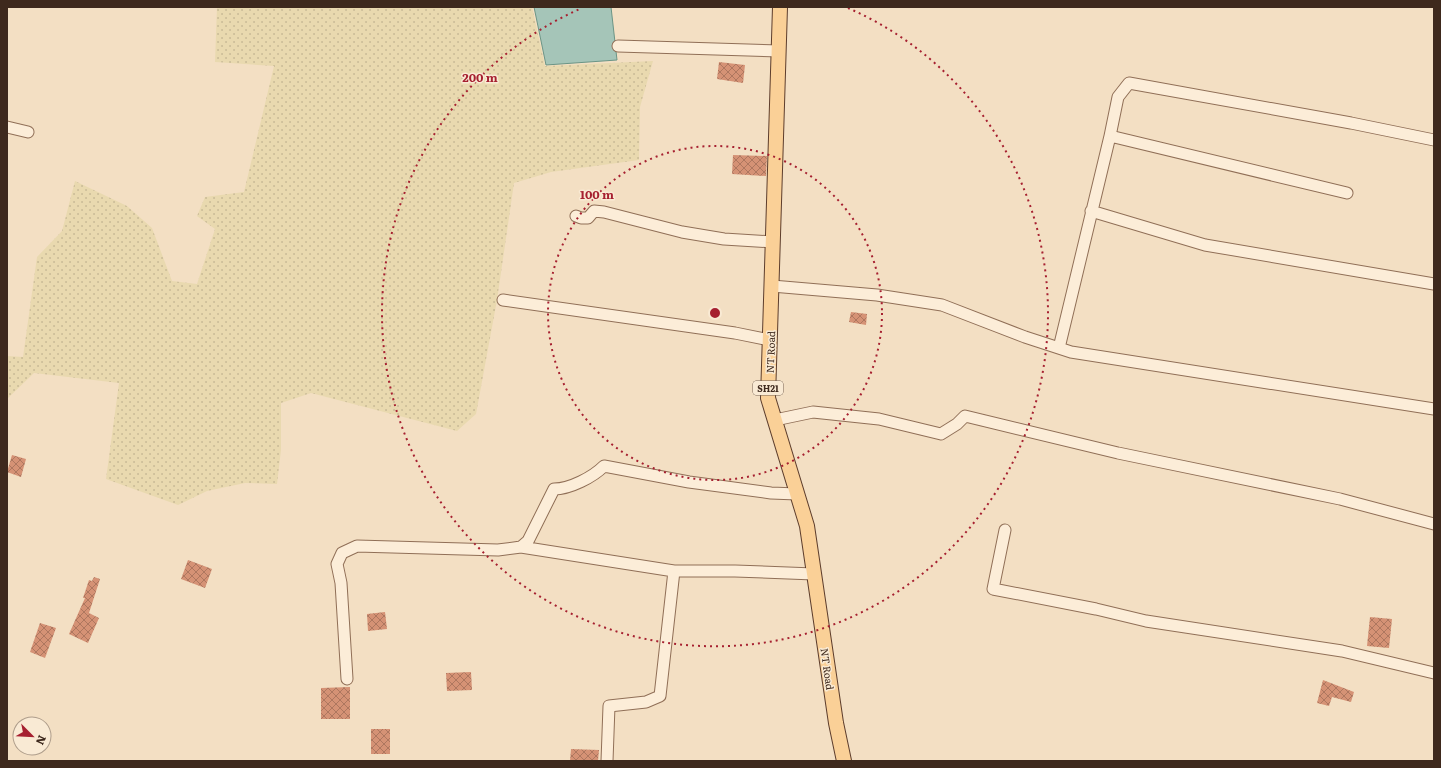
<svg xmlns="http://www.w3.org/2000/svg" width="1441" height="768" font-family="Literata,serif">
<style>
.farmland{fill:url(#farmland-dots)}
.water{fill:#a5c5b8;stroke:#6b9586}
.building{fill:url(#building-cross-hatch)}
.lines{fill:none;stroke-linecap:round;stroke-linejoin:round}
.minor-casing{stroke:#906f57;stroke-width:13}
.major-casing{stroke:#5d3d2c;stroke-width:16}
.minor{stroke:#fcedd8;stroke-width:11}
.major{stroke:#fad097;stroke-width:14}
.ring{fill:none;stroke:#a62030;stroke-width:2;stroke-dasharray:2 4}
.labels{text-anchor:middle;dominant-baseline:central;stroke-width:3;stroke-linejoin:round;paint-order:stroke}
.shield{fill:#f9ead4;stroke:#766354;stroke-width:1}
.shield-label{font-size:9px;font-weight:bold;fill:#3e291d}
.street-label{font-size:10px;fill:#3e291d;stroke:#f9ead4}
.centre{fill:#a62030;stroke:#f9ead4;stroke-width:2}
.ring-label{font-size:12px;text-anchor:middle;font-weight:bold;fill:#a62030;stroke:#f9ead4;stroke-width:3;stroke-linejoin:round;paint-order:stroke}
</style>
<defs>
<pattern id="farmland-dots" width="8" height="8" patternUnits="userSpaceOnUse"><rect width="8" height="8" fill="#e9d9af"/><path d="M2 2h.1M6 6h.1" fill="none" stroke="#c9ba96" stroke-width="1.8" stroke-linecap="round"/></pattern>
<pattern id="building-cross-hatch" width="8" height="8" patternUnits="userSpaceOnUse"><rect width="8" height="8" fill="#d59275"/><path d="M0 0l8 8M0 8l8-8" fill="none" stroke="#ae775f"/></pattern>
</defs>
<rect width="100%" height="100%" fill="#f3dfc3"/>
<path class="farmland" d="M 217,7 L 532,7 L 545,66 L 653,61 L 640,107 L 639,160 L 551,172 L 514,183 L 497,300 L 476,414 L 457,431 L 311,393 L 281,403 L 281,450 L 277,484 L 245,483 L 207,491 L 178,505 L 106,479 L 119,383 L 34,373 L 7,399 L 7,356 L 23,357 L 37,257 L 62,231 L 75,181 L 127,206 L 152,228 L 172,281 L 197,284 L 215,229 L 197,216 L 205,197 L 244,192 L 274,66 L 215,62 Z"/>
<path class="water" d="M 534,7 L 611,7 L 617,60 L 546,65 Z"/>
<path class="building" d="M 719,62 L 745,65 L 743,83 L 717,79 Z
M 733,155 L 767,156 L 766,176 L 732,174 Z
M 851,312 L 867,314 L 866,325 L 849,322 Z
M 12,455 L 26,459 L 21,477 L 7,472 Z
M 188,560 L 212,569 L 205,588 L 181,579 Z
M 94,577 L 100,579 L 89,613 L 99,618 L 88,643 L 69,634 L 85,598 L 83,598 L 89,580 L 92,581 Z
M 385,612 L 387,629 L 368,631 L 367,614 Z
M 1370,617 L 1392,619 L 1389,648 L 1367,646 Z
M 40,623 L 56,628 L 45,658 L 30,652 Z
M 471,672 L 472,690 L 447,691 L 446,673 Z
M 1323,680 L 1354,692 L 1351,702 L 1332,697 L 1329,706 L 1317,703 Z
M 350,687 L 350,719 L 321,719 L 321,688 Z
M 371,729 L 390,729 L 390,754 L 371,754 Z
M 571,749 L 599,750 L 598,761 L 570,761 Z"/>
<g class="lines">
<defs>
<path id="minor" d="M 618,46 L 779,51
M 7,127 L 28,132
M 1110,136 L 1347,193
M 1091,211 L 1205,245 L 1434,284
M 576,216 L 581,218 L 588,218 L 594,211 L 604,212 L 682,232 L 724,239 L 773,242
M 772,286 L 877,295 L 942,305 L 1025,337 L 1071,352 L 1434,409
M 503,300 L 735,333 L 770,340
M 1059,348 L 1110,136 L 1118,97 L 1129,83 L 1351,123 L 1434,140
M 775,420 L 813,412 L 879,419 L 941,434 L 957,424 L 965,416 L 1118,453 L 1340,499 L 1434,524
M 1005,530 L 993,589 L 1096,609 L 1146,621 L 1342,651 L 1434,673
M 521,547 L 674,571
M 347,679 L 341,583 L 337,564 L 342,553 L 357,546 L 498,550 L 521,547 L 528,541 L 554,489 C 570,489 593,477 604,466 L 689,482 L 771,493 L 797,494
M 607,761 L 609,706 L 646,702 L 660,696 L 674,571 L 735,571 L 814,574"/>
<path id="major" d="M 780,7 L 768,398 L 807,526 L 836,723 L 844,761"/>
</defs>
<use href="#minor" class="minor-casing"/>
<use href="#major" class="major-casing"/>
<use href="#minor" class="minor"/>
<use href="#major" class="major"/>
</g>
<g class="ring">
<circle cx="715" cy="313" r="167"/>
<path d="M848 8A333 333 0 1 1 582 8"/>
</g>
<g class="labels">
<rect class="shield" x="753" y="381" width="30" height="14" rx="3"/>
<g class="shield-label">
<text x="768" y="388">SH21</text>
</g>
<g class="street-label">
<text transform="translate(770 352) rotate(-88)">NT Road</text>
<text transform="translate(828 669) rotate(82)">NT Road</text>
</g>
</g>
<circle cx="715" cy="313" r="6" class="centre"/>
<g class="ring-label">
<text x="480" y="82">200 m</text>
<text x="597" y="199">100 m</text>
</g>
<rect width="1441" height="768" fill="none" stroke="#3e291d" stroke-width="16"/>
<g transform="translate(32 736) rotate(114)"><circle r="19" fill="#f9ead4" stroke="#ae9d8b"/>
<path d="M0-3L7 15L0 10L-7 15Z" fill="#a62030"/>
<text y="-6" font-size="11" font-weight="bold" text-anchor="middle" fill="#3e291d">N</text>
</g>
</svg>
